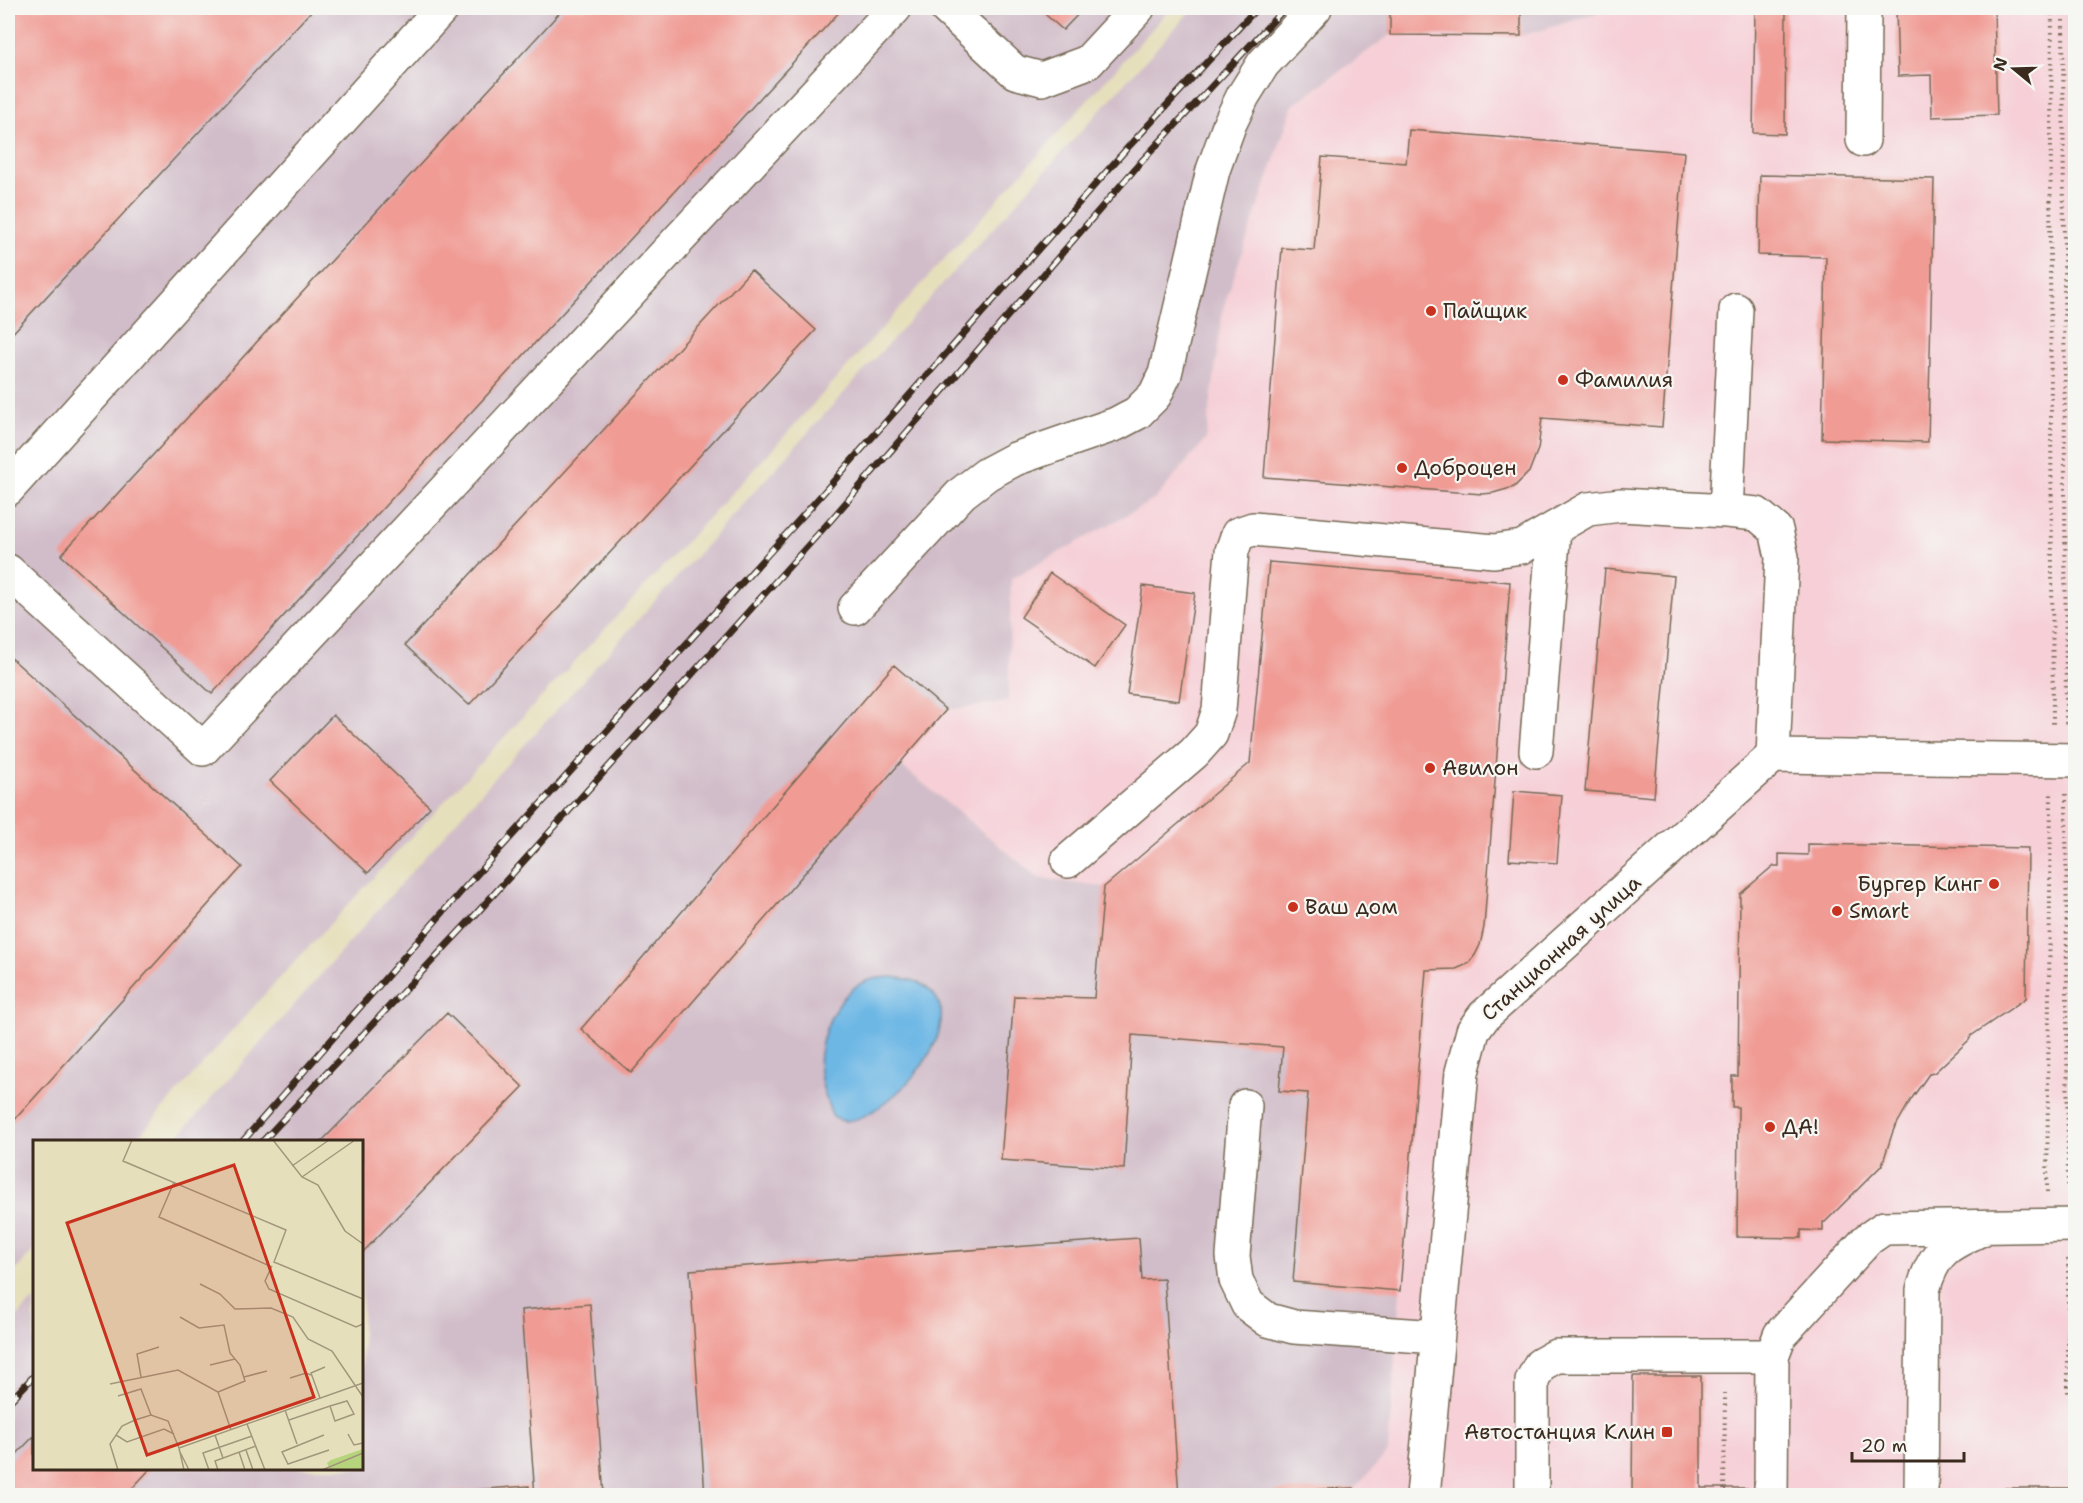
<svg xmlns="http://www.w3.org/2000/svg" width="2083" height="1503" font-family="'Shantell Sans',sans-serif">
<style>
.built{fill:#f6cfd7}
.industrial{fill:#d1bdc9}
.water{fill:#6db7e5;stroke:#547082;stroke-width:1.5}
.building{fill:#f09b94}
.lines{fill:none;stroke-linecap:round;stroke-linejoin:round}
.minor-casing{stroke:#776955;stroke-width:36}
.path{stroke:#776955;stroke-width:4;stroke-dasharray:1.5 4.5;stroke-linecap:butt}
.minor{stroke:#fff;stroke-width:33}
.rail-casing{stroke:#3b2a1e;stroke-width:7}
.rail{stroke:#f6f6f2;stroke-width:4.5;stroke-dasharray:14;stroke-linecap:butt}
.poi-dot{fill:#c8321e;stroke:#f6f6f2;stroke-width:2}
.labels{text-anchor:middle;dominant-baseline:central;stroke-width:4.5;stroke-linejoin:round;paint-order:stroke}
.poi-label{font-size:21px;fill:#3b2a1e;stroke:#f6f6f2;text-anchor:start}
.street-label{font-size:21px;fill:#3b2a1e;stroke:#f6f6f2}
.inset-road{fill:none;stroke:#a2977c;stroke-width:1.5}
.view{fill:#c8321e;fill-opacity:0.15;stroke:#c8321e;stroke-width:3}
.inset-edge{fill:none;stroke:#3b2a1e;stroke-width:3}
</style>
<rect width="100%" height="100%" fill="#f6f6f2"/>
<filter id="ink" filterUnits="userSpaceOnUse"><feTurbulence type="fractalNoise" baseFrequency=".0167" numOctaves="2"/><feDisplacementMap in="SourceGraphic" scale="12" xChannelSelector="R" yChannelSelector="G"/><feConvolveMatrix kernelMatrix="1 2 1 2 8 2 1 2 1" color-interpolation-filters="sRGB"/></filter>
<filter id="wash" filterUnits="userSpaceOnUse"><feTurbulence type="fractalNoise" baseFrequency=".008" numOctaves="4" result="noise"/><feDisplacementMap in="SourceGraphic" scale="24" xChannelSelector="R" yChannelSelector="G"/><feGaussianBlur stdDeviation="1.35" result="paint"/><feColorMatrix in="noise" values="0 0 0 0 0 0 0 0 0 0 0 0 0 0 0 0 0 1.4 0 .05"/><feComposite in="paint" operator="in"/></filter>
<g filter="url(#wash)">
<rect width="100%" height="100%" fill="#e6dfbb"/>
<path class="built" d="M 1615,8 L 2075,8 L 2075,1495 L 1355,1495 L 1354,1488 L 1388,1452 L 1399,1291 L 1293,1282 L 1308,1093 L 1279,1091 L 1282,1047 L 1091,1031 L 1103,887 L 1039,878 L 899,764 L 946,710 L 1008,702 L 1010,579 L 1155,499 L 1206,439 L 1223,308 L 1293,105 L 1390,35 L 1521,36 Z"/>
<path class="industrial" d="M 8,8 L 1171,8 L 780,441 L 264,995 L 134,1141 L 34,1142 L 34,1250 L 8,1279 Z
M 1193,8 L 1615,8 L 1521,36 L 1390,35 L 1293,105 L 1223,308 L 1206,439 L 1155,499 L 1011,579 L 1008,702 L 946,710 L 899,764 L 1039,878 L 1104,887 L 1092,1031 L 1283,1047 L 1279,1090 L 1308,1093 L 1293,1282 L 1400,1291 L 1388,1452 L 1355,1488 L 1355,1495 L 8,1495 L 8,1327 L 34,1299 L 34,1468 L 362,1468 L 362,1142 L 174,1141 L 490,783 Z"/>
<path class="water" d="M 892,977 C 900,978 908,979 915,981 C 919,982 923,986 927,988 C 975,1024 889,1118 846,1121 C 841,1121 837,1119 833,1117 C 825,1098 817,1074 820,1054 C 824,1024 842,985 874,979 C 880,977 886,978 892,977 Z"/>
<g id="blocks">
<path class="building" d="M 8,8 L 314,8 L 8,338 Z
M 564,8 L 843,8 L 212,694 L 61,555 Z
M 1038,8 L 1084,8 L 1063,30 Z
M 1390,8 L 1521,8 L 1521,36 L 1390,35 Z
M 1755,8 L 1786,8 L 1785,134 L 1753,133 Z
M 1896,8 L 1994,8 L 1997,115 L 1932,117 L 1931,75 L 1898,76 Z
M 1409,130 L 1684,152 L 1662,427 L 1542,418 L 1538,449 L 1529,472 L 1514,487 L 1493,493 L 1482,494 L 1264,477 L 1282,248 L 1314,250 L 1322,157 L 1406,163 Z
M 1760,175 L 1934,179 L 1928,442 L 1822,439 L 1826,257 L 1758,255 Z
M 751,270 L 816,330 L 469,705 L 405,645 Z
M 1269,562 L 1510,582 L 1484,927 L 1480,945 L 1475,955 L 1468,964 L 1456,969 L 1426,970 L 1400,1291 L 1293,1282 L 1308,1093 L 1279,1091 L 1283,1047 L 1132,1035 L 1124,1169 L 1001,1160 L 1014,996 L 1094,998 L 1104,887 L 1250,763 Z
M 1605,569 L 1674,576 L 1654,797 L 1585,791 Z
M 1050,573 L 1125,625 L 1095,668 L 1021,617 Z
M 1143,586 L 1195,593 L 1179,701 L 1127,694 Z
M 8,655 L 242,867 L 8,1127 Z
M 894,665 L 946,710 L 631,1073 L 581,1029 Z
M 333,715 L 430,807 L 368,873 L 270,781 Z
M 1514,791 L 1562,795 L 1557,863 L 1509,860 Z
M 1808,844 L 2028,848 L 2026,998 L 1971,1036 L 1969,1040 L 1934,1073 L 1929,1074 L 1912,1098 L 1893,1131 L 1882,1165 L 1825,1222 L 1823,1222 L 1823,1231 L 1801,1230 L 1801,1238 L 1737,1237 L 1738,1107 L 1732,1107 L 1732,1076 L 1738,1076 L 1740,894 L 1773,866 L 1779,866 L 1779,854 L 1808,855 Z
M 447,1013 L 523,1087 L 362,1253 L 362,1142 L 321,1142 Z
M 1139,1238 L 1142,1280 L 1164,1279 L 1179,1496 L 705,1496 L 690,1270 Z
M 590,1304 L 604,1496 L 535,1496 L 521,1310 Z
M 1633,1376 L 1701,1376 L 1701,1488 L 1747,1488 L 1747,1496 L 1632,1496 Z
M 34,1436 L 34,1468 L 151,1468 L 125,1496 L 8,1496 L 8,1463 Z
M 529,1486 L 529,1496 L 418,1496 L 418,1494 Z
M 1354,1488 L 1355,1496 L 1275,1496 L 1275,1491 Z
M 2005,1488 L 2076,1488 L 2076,1496 L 2005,1496 Z"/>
</g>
</g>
<g filter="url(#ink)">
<use href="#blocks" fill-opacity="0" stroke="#776955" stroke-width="1.5"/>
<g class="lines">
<defs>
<path id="minor" d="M 946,8 L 1015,72 L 1042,79 L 1088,62 L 1138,8
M 1863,140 L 1864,8
M 8,489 L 442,8
M 1726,511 L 1736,310
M 8,571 L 203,749 L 895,8
M 855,608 L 962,493 L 987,474 L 1015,459 L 1116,424 L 1137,413 L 1155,395 L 1165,374 L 1213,170 L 1230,123 L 1243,96 L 1263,64 L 1315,8
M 1536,751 L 1554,529
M 1068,861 L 1194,753 L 1211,734 L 1219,710 L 1232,551 L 1238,534 L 1253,529 L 1494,551 L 1522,547 L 1588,509 L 1621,505 L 1726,511 L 1757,514 L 1776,530 L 1782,557 L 1773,756
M 1245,1106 L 1233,1256 L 1236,1280 L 1248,1305 L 1268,1320 L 1294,1327 L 1437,1337
M 1423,1496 L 1462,1072 L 1473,1031 L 1484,1016 L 1773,756 L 2076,760
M 1532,1496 L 1532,1381 L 1540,1365 L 1556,1356 L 1772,1356
M 1771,1496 L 1772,1356 L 1780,1335 L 1868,1239 L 1884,1228 L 2076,1225
M 1921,1496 L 1923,1290 C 1934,1251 1946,1245 1982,1229"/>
</defs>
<use href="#minor" class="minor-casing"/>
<path class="path" d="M 2052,8 L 2050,261 L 2053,724
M 2063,8 L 2066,724
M 2066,794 L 2068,1189
M 2047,1192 L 2051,794
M 2068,1259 L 2068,1396
M 1724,1496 L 1725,1393"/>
<use href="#minor" class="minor"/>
<defs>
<path id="rail" d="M 242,1142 L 459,894 L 809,509 L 1130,145 L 1257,8
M 262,1142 L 476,914 L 830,521 L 1140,163 L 1285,8
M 8,1403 L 34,1376"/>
</defs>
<use href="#rail" class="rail-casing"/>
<use href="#rail" class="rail"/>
</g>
</g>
<g class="poi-dot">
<circle cx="1431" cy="311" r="6"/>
<circle cx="1563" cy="380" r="6"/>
<circle cx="1402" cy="468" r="6"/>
<circle cx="1430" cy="768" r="6"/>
<circle cx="1994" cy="884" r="6"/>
<circle cx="1293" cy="907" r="6"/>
<circle cx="1837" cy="911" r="6"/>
<circle cx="1770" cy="1127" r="6"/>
<rect x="1661" y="1426" width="12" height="12" rx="3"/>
</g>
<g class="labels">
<g class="poi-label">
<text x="1443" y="311">Пайщик</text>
<text x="1575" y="380">Фамилия</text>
<text x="1414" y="468">Доброцен</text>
<text x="1442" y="768">Авилон</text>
<text x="1982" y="884" text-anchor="end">Бургер Кинг</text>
<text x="1305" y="907">Ваш дом</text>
<text x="1849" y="911">Smart</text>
<text x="1782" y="1127">ДА!</text>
<text x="1655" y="1432" text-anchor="end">Автостанция Клин</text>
</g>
<g class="street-label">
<text transform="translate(1561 948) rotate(-42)">Станционная улица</text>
</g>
</g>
<g transform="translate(33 1140)">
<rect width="330" height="330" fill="#e6dfbb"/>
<path d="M 330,309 L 330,330 L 297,330 L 294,323 L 298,320 Z" fill="#b5d47b"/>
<path class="inset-road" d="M 99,0 L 90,21 L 253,90 L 241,122 L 330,159M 240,0 L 269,37 L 285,45 L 312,91 L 330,104M 259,26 L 296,0M 269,37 L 322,0M 141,42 L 126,77 L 239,127M 239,126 L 232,141 L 236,149 L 323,187 L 330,184M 167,144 L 187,154 L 202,169 L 238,168 L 260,177 L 275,199 L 299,211 L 330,257M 147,177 L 166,188 L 191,185 L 197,213 L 207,225 L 212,241 L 185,252M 177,225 L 202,219M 108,237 L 104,214 L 126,207M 211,237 L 234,231M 257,238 L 273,233 L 278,235M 77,244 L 145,230 L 185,252 L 198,290M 85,256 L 108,249 L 118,275M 287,258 L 278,233 L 292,227M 252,270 L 264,304M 256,280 L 297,266 L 314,261 L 321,274 L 302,281 L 297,266M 214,284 L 232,330M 315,294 L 321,305 L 330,303M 83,295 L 94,302 L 131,289 L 141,294M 182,295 L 190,318M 291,295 L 249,312 L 255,324 L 296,310M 146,308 L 330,243M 146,308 L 151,330M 146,310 L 156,330M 213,310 L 220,330M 206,312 L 212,330M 85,330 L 77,304 L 89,286 L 102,280 L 118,275 L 135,281 L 146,308M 176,330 L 170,313 L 219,296M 185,330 L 182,321 L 223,306M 289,330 L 330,313"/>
<path class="view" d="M 201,25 L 281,257 L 114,315 L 34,83 Z"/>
<rect width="330" height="330" class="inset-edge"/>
</g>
<rect width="2083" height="1503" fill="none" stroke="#f6f6f2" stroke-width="30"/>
<g transform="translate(2014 69) rotate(289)" stroke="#f6f6f2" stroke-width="4.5" paint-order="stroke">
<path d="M0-4.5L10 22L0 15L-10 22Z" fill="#3b2a1e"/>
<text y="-9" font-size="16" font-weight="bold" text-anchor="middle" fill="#3b2a1e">N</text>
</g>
<path d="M1852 1452v9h112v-9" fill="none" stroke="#3b2a1e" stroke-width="3"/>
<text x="1861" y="1452" font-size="18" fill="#3b2a1e" stroke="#f6f6f2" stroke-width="4.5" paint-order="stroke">20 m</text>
</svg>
